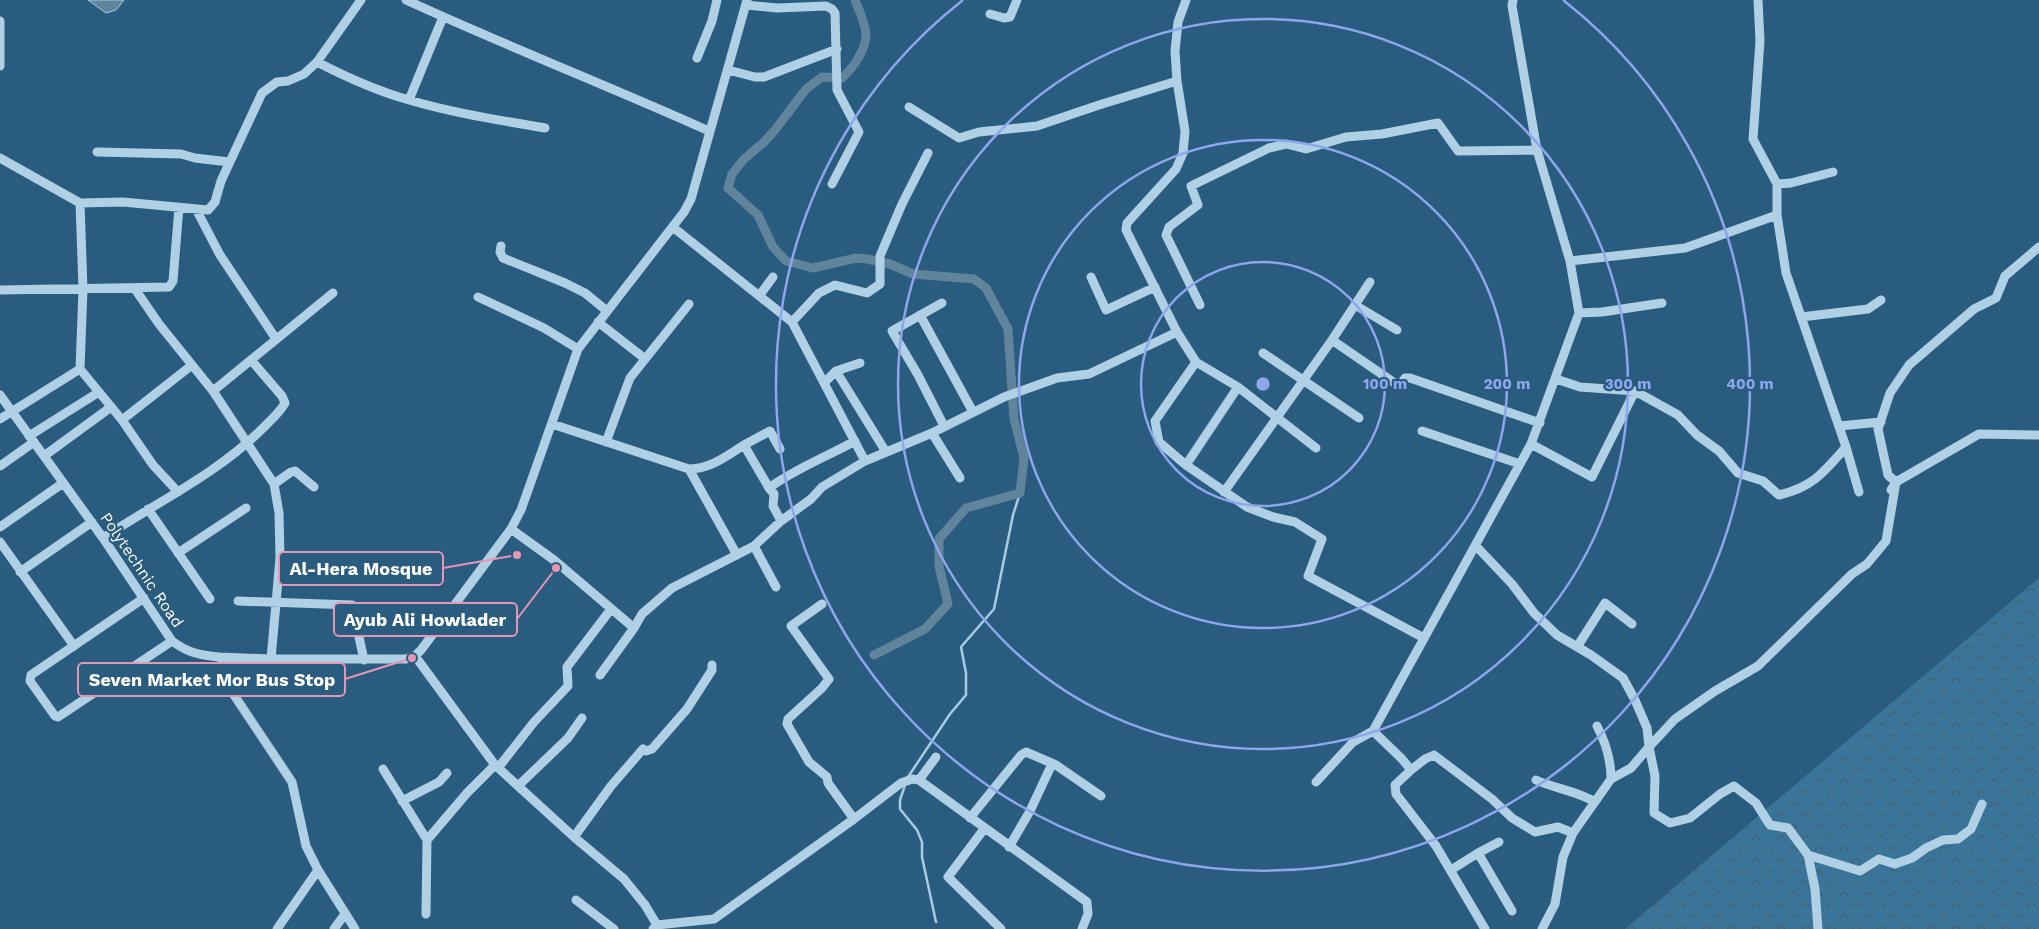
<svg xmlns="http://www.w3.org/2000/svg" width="2039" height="929" font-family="'Work Sans',sans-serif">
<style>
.forest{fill:url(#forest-crowns)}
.water{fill:#60849b;stroke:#a4cde5}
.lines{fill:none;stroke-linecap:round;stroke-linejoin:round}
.stream{stroke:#a4cde5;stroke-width:2.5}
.canal{stroke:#60849b;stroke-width:9}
.minor{stroke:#afd0e5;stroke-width:9}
.ring{fill:none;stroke:#8ea6ec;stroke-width:2.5}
.labels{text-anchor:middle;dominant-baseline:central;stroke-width:4.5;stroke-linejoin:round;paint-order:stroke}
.street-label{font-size:16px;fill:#fff;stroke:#295c7e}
.centre{fill:#8ea6ec;stroke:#295c7e;stroke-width:2.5}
.ring-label{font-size:15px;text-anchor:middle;font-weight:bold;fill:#8ea6ec;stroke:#295c7e;stroke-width:4.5;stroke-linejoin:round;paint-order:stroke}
.leader{fill:none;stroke:#e497b5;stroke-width:2}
.callout-dot{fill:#e497b5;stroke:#295c7e;stroke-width:2}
.callout{fill:#295c7e;stroke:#e497b5;stroke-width:2}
.callout-label{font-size:18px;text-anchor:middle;font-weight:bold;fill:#fff}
</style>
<defs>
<pattern id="forest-crowns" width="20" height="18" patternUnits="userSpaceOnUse" patternTransform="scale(1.25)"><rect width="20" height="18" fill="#3a7599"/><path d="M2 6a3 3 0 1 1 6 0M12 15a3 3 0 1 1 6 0" fill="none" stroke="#445e6f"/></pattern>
</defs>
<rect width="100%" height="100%" fill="#295c7e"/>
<path class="forest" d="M 2039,578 L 2039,929 L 1625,929 Z"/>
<path class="water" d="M 88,0 L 124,0 L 116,10 L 106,13 Z"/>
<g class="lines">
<path class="stream" d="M 908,777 L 950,714 L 966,695 L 966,673 L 961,647 L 994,609 L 1013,515 L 1020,493
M 905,785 L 900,800 L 900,809 L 917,830 L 922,842 L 922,857 L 936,922"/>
<path class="canal" d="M 855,0 C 859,11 865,22 866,34 C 866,50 853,68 842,78 L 822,77 L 806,89 L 775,130 L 763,143 L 744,159 L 732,174 L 728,188 L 758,215 L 773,247 L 786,261 L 813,268 L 856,258 L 867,259 L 890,264 L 913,274 L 974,279 L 986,288 L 1008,329 L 1014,419 L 1024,458 L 1020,493 L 966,508 L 939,539 L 939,566 L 948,604 L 925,629 L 874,655"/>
<path class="minor" d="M 406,0 C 506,46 609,86 709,131
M 1186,0 L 1178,22 L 1175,51 L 1177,81 L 1185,131 L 1183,153 L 1176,169 L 1127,223 L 1126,230 L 1177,332 L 1196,362 L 1238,387 L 1316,448
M 1513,0 L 1512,6 L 1537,150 L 1570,261 L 1579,313 L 1531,444
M 746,5 L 777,8 L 826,6 L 832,9 L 835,13 L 837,90 L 859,132 L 832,184
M 990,14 L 1004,18 L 1010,17 L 1017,0
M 0,21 L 0,66
M 697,58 L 712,21 L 717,0
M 317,62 C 346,77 377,91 409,100 C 453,113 499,120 545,128
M 728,70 L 755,77 L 764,77 L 837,49
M 409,100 L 443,17
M 909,107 L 959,138 L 979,132 L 1037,126 L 1099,105 L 1177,81
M 97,152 L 181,154 L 195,158 L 229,162
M 0,158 L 80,203 L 123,202 L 208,210 L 215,202 L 221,181 L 262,93 L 277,82 L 288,81 L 304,74 L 317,62 L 361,0
M 1777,184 L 1791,183 L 1833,172
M 196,209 L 220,255 L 276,339
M 674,228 L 792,322 L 865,461
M 501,246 L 500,252 L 503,258 L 565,283 L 585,293 L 607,311
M 2039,247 L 2005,276 L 1996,298 L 1974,309 L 1909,365 L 1890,393 L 1878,429 L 1888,475 L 1896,482 L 1979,434 L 2039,435
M 1570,261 L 1685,248 L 1777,215
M 1091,277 L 1106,310 L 1155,287
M 135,289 L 159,324 L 213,391 L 274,484 L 279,513 L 280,558 L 271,659
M 0,290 L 169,287 L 173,281 L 179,207
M 759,296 L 773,277
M 478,297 L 544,328 L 578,349
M 942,303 L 892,331 L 918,375 L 944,426
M 1200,305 L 1166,235 L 1169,227 L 1198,205 L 1191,186 L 1269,148 L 1286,144 L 1306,149 L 1346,137 L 1382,134 L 1438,123 L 1458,151 L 1537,150
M 1355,305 L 1397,330
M 1579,313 L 1602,312 L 1662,303
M 920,315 L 973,412
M 1801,317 L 1868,309 L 1881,300
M 598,322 L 644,358
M 792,322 L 819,293 L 835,285 L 867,293 L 880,284 L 880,256 L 902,204 L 928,153
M 1332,340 L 1396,384 L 1401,384 L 1405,378 L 1410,378 L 1540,423
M 1263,353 L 1359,418
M 1196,362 L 1155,421 L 1159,442 L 1186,465 L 1238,387
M 80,369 L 122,420 L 153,465 L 178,492
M 836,371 L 886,452
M 1556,379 L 1580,387 L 1635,391 L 1678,415 L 1697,435 L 1719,451 L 1738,473 L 1763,481 L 1779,495 C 1813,487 1824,472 1846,447 L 1786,273 L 1777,215 L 1777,184 L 1753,139 L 1760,41 L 1758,0
M 824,383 L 836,371 L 860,363
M 213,391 L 333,293
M 0,395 L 103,538 L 172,641 C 188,653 200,655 219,657 L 224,662 L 223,673 L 226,683 L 292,782 L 306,846 L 318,870 L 355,929
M 0,419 L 80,369 L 83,289 L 80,203
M 122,420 L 192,365
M 552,424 L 689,469 C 710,469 727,456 744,445
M 1839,426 L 1881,422
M 1422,431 L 1520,464
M 932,433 L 960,478
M 29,436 L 99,392
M 606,442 L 630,378 L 689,304
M 1846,447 L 1859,492
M 780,449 L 770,431 L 744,445 L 769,488 L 774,494 L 773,506 L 781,521 L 811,499 L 822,487 L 865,461 L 932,433 L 1004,397 L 1057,378 L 1089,374 L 1177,332
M 44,456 L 111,407
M 1186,465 L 1247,507 L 1273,517 L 1295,522 L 1322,539 L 1308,576 L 1424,638
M 0,466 L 34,442
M 689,469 L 737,555
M 274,484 L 291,472 L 295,471 L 314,487
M 769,488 C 795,469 826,457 855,441
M 1224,492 L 1332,340 L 1370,282
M 148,509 L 210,599
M 0,527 L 63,483
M 511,529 L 554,560 L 634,628
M 103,538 C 157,502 219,473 265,426 C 272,419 280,412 285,403 L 282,396 L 251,360
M 0,542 L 74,646
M 754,546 L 776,587
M 1476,546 L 1512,584 L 1534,613 L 1557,635 L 1591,655 L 1623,678 L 1635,700 L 1647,728 L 1649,747
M 178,553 L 246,508
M 20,572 L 92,522
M 144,598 L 31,675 L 30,681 L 55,716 L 58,717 L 172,641
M 238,601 L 352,605 L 364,660
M 822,604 L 791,626 L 829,679 L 822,688 L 788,719 L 787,724 L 809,762 L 827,777 L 828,783 L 854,819
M 1577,647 L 1605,603 L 1632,624
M 415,656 L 495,765 L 574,837 L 624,879 L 645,905 L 657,925
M 219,657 L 271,659 L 406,659 L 415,656 L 421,650 L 511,529 L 521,510 L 578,349 L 684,212 L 691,199 L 747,0
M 600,675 L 634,628 L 642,614 L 672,588 L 754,546 L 781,521
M 1597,726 C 1606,743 1611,760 1611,779
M 1373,731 L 1531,444 L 1592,477 L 1635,391
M 1649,747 L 1675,719 L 1715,691 L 1758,666 L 1852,574 L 1867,564 L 1886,541 L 1896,482 L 1891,490
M 498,768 L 534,722 L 568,686 L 567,667 L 611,609
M 383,769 L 427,840
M 1411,770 L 1425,759 L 1434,755 L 1492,799 L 1512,818 L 1535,832 L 1558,827 L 1573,833
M 919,780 L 936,757
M 1536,780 C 1556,789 1577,791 1595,802
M 1316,782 L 1353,742 L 1373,731 L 1402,759 L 1411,770 L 1395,785 L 1396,794 L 1436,846 L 1485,929
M 518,786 L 568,738 L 582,718
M 402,801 L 439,782 L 447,773
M 970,818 L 1021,755 L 1026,752 L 1056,765 L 1101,796
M 984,829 L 948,877 L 1001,929
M 574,837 L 611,786 L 643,749 L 646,751 L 652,749 L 687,709 L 712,670 L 712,665
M 1009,847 L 1030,811 L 1052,764
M 1478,853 L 1499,842
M 1808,855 L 1815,889 L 1818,929
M 1451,870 L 1478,853 L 1512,911
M 576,900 L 614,929
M 426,914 L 427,840 L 467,793 L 495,765
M 277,929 L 318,870
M 334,929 L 345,914
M 653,929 L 657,925 L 714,919 L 854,819 L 901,783 L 912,779 L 919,780 L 1087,902 L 1088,914 L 1082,929
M 1542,929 L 1555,904 L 1563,857 L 1573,833 L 1611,779 L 1631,768 L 1649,747 L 1655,776 L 1654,813 L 1670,823 L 1690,818 L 1720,794 L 1734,786 L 1756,803 L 1770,825 L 1788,828 L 1808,855 L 1860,871 L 1879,859 L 1895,864 L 1912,858 L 1926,848 L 1943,840 L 1958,839 L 1971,829 L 1982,804"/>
</g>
<g class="ring">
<circle cx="1263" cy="384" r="122"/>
<circle cx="1263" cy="384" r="244"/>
<circle cx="1263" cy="384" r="365"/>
<path d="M1563 0A487 487 0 1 1 963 0"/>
</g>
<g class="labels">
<g class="street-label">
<text transform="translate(142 570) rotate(56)">Polytechnic Road</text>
</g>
</g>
<circle cx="1263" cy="384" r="8" class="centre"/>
<g class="ring-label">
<text x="1385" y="389">100 m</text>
<text x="1507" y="389">200 m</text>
<text x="1628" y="389">300 m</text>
<text x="1750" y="389">400 m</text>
</g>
<path class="leader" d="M517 555L443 568M556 568L517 619M412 658L345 679"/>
<g class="callout-dot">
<circle cx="517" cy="555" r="5"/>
<circle cx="556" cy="568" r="5"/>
<circle cx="412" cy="658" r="5"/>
</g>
<g class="callout">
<rect x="279" y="552" width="164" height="33" rx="5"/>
<rect x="334" y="603" width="183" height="33" rx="5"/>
<rect x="78" y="663" width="267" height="33" rx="5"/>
</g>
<g class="callout-label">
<text x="361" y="575">Al-Hera Mosque</text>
<text x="425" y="626">Ayub Ali Howlader</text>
<text x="212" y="686">Seven Market Mor Bus Stop</text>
</g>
</svg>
